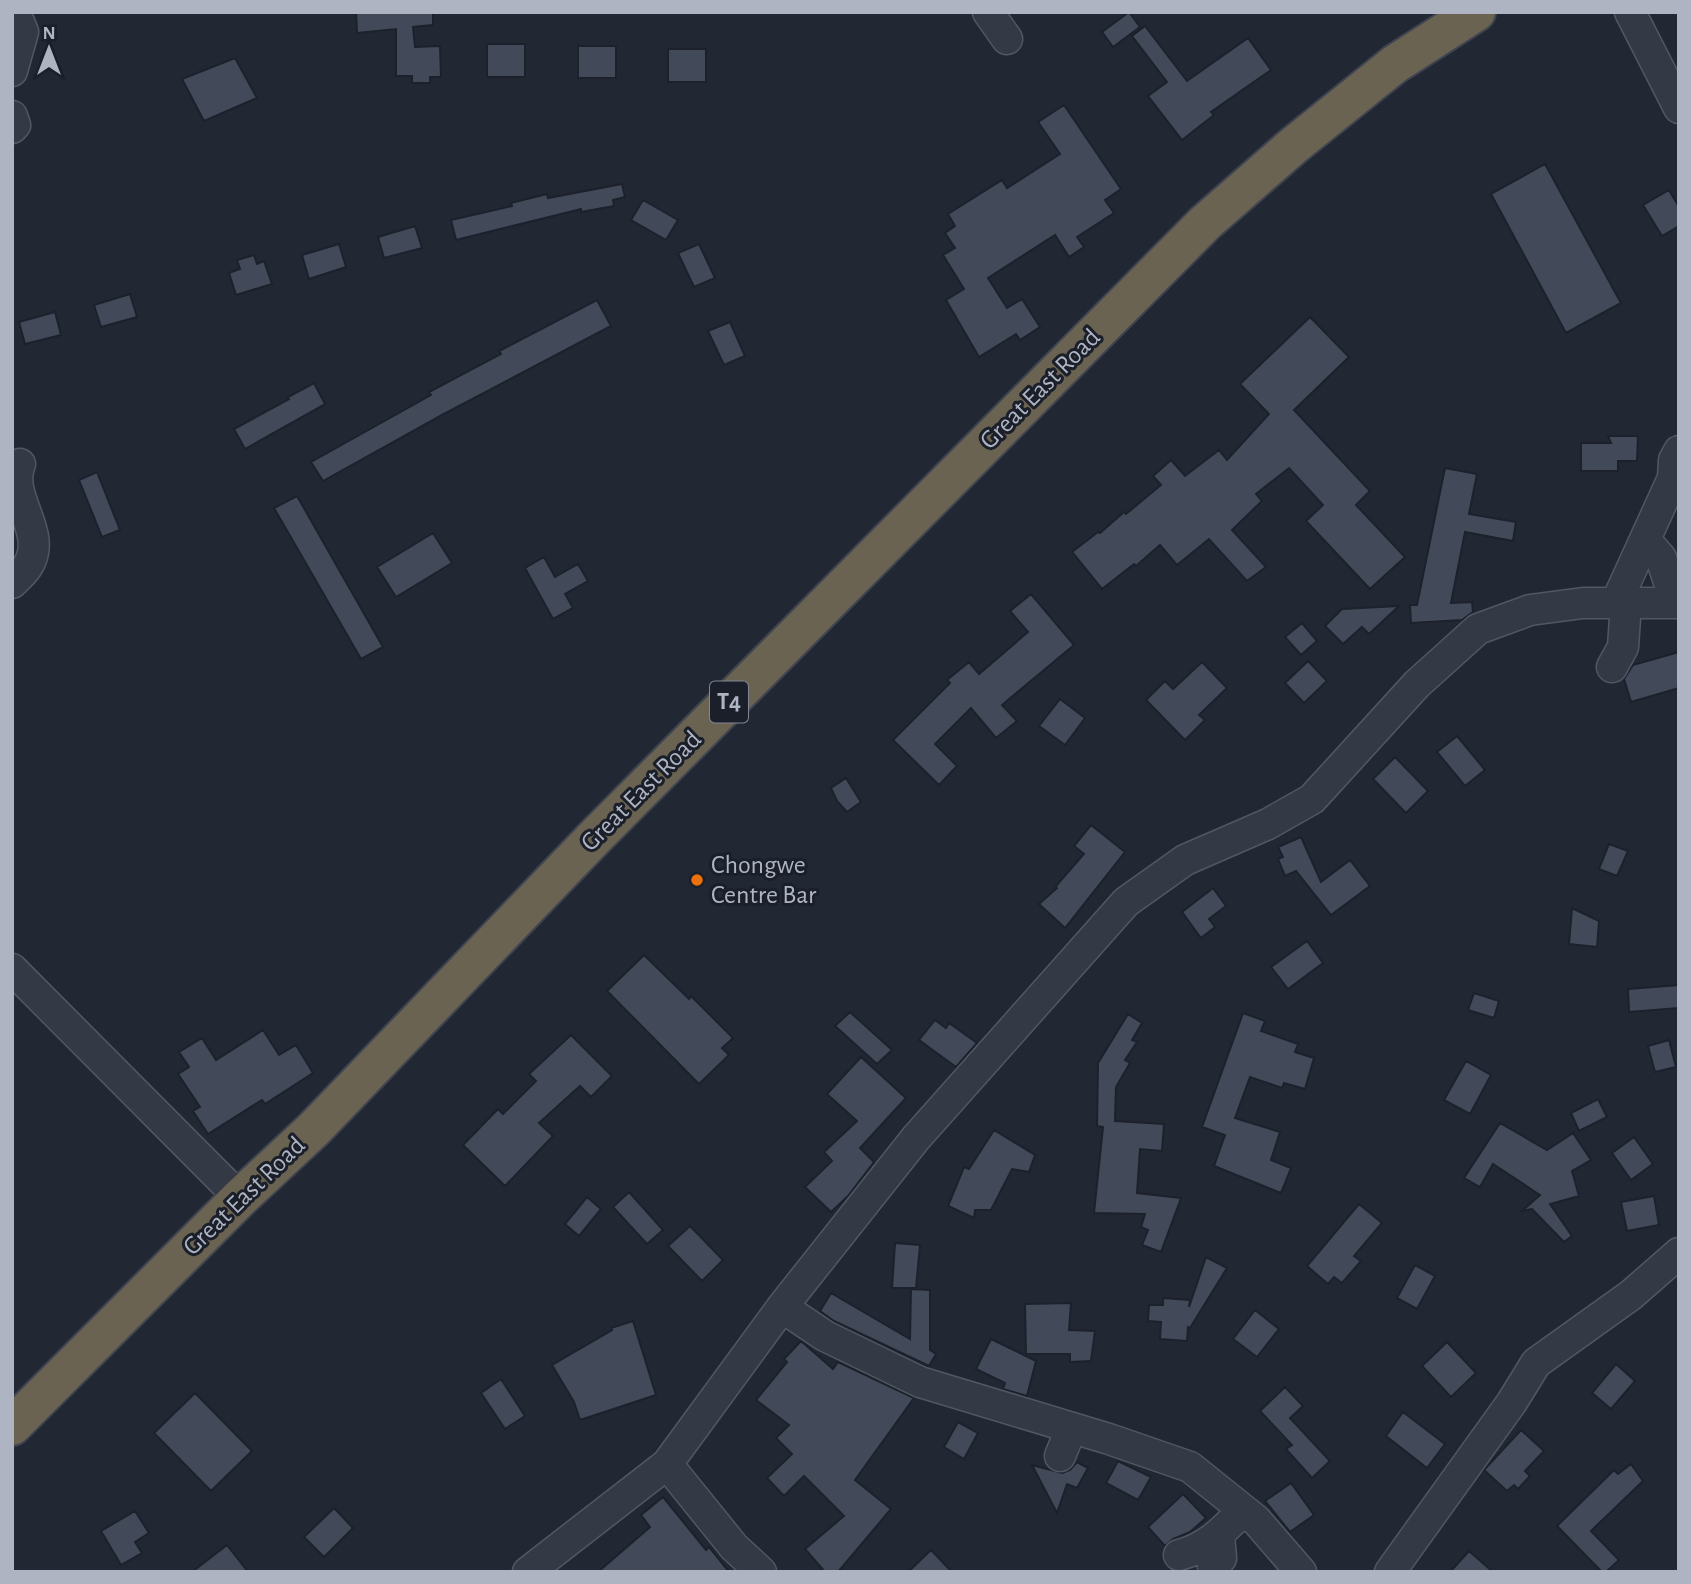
<svg xmlns="http://www.w3.org/2000/svg" width="1691" height="1584" font-family="'Alegreya Sans',sans-serif">
<style>
.building{fill:#424a59;stroke:#1c212c;stroke-width:2}
.lines{fill:none;stroke-linecap:round;stroke-linejoin:round}
.minor-casing{stroke:#525763;stroke-width:33}
.highway-casing{stroke:#3f4450;stroke-width:42}
.minor{stroke:#343a45;stroke-width:30}
.highway{stroke:#6b6352;stroke-width:38}
.food-dot{fill:#e8710a;stroke:#1a1f2a;stroke-width:2.5}
.labels{text-anchor:middle;dominant-baseline:central;stroke-width:6;stroke-linejoin:round;paint-order:stroke}
.shield{fill:#1a1f2a;stroke:#828794;stroke-width:2}
.shield-label{font-size:24px;font-weight:bold;fill:#aeb4c2}
.street-label{font-size:26px;fill:#aeb4c2;stroke:#1a1f2a}
.poi-label{font-size:26px;fill:#aeb4c2;stroke:#1a1f2a;text-anchor:start}
</style>
<rect width="100%" height="100%" fill="#212834"/>
<path class="building" d="M 356,12 L 433,12 L 433,25 L 413,27 L 415,47 L 440,46 L 441,77 L 430,77 L 430,83 L 412,83 L 412,76 L 396,76 L 396,29 L 357,33 Z
M 1129,12 L 1140,27 L 1113,47 L 1102,32 Z
M 1145,26 L 1187,81 L 1248,38 L 1271,70 L 1211,112 L 1214,115 L 1182,140 L 1148,96 L 1167,82 L 1132,36 Z
M 487,44 L 525,44 L 525,77 L 487,77 Z
M 578,46 L 616,46 L 616,78 L 578,78 Z
M 668,49 L 706,49 L 706,82 L 668,82 Z
M 235,58 L 257,98 L 204,121 L 182,79 Z
M 1064,105 L 1121,189 L 1105,200 L 1114,213 L 1077,237 L 1084,247 L 1069,257 L 1055,235 L 988,278 L 1007,308 L 1022,299 L 1040,327 L 1020,340 L 1016,334 L 979,357 L 946,300 L 964,289 L 943,255 L 955,248 L 945,233 L 955,226 L 948,214 L 1002,180 L 1007,188 L 1060,154 L 1038,122 Z
M 1545,164 L 1621,303 L 1566,333 L 1491,194 Z
M 622,184 L 625,197 L 613,200 L 614,206 L 581,212 L 581,209 L 456,240 L 451,220 L 512,206 L 511,203 L 547,194 L 548,198 Z
M 1669,190 L 1679,207 L 1679,226 L 1662,236 L 1643,205 Z
M 643,200 L 678,220 L 666,240 L 631,220 Z
M 415,226 L 422,248 L 384,258 L 378,237 Z
M 339,244 L 346,267 L 309,279 L 302,255 Z
M 699,244 L 715,278 L 694,287 L 678,253 Z
M 254,255 L 257,264 L 264,261 L 272,284 L 236,295 L 229,273 L 240,269 L 237,260 Z
M 130,294 L 137,317 L 101,327 L 94,305 Z
M 597,300 L 611,326 L 442,415 L 323,481 L 311,462 L 431,395 L 429,392 L 501,354 L 499,351 Z
M 55,312 L 61,335 L 25,344 L 19,322 Z
M 1310,317 L 1349,357 L 1294,410 L 1370,491 L 1356,505 L 1405,557 L 1370,589 L 1306,521 L 1323,505 L 1289,468 L 1256,494 L 1262,501 L 1232,530 L 1266,567 L 1247,581 L 1209,539 L 1177,565 L 1160,545 L 1136,566 L 1134,564 L 1102,589 L 1072,552 L 1098,532 L 1100,533 L 1124,512 L 1126,514 L 1161,485 L 1153,476 L 1171,460 L 1185,476 L 1219,450 L 1227,460 L 1269,414 L 1240,384 Z
M 730,322 L 745,356 L 724,365 L 708,331 Z
M 314,383 L 325,404 L 245,449 L 234,429 L 289,399 L 288,397 Z
M 1608,436 L 1638,436 L 1637,461 L 1618,461 L 1618,471 L 1581,471 L 1581,443 L 1611,443 Z
M 1445,468 L 1477,474 L 1469,514 L 1516,522 L 1513,541 L 1465,532 L 1451,603 L 1472,602 L 1473,612 L 1462,620 L 1411,623 L 1410,605 L 1417,605 Z
M 97,472 L 120,530 L 102,537 L 79,480 Z
M 297,496 L 383,647 L 361,659 L 274,508 Z
M 433,533 L 452,563 L 396,597 L 377,567 Z
M 544,557 L 555,577 L 578,564 L 588,581 L 565,594 L 573,608 L 553,619 L 525,568 Z
M 1031,594 L 1074,645 L 1002,705 L 1017,721 L 996,738 L 971,708 L 935,744 L 957,766 L 939,785 L 893,740 L 950,683 L 947,680 L 969,662 L 979,674 L 1028,632 L 1010,611 Z
M 1399,606 L 1369,634 L 1362,627 L 1343,644 L 1325,626 L 1342,609 Z
M 1302,623 L 1317,641 L 1301,655 L 1285,637 Z
M 1679,652 L 1679,688 L 1631,702 L 1624,679 L 1633,665 Z
M 1308,661 L 1327,681 L 1304,703 L 1285,683 Z
M 1202,662 L 1227,688 L 1199,715 L 1205,720 L 1185,740 L 1146,700 L 1165,681 L 1173,689 Z
M 1060,699 L 1085,718 L 1065,745 L 1039,726 Z
M 1457,736 L 1485,770 L 1465,786 L 1437,752 Z
M 1395,757 L 1428,791 L 1406,813 L 1373,779 Z
M 846,778 L 861,802 L 847,812 L 837,801 L 831,788 Z
M 1091,825 L 1125,852 L 1065,928 L 1039,904 L 1057,888 L 1056,886 L 1084,854 L 1074,846 Z
M 1301,837 L 1321,882 L 1350,860 L 1370,886 L 1331,915 L 1296,871 L 1285,876 L 1278,859 L 1283,857 L 1278,847 Z
M 1609,844 L 1628,851 L 1617,876 L 1599,869 Z
M 1213,888 L 1226,906 L 1209,919 L 1215,927 L 1201,938 L 1182,912 Z
M 1572,908 L 1599,921 L 1597,947 L 1569,944 Z
M 1307,941 L 1323,963 L 1288,989 L 1271,967 Z
M 644,955 L 689,999 L 691,996 L 733,1038 L 722,1048 L 729,1055 L 699,1084 L 607,991 Z
M 1679,985 L 1679,1008 L 1629,1012 L 1628,989 Z
M 1474,993 L 1499,1001 L 1494,1018 L 1468,1010 Z
M 850,1012 L 892,1050 L 877,1064 L 835,1026 Z
M 1243,1013 L 1265,1021 L 1261,1031 L 1298,1044 L 1295,1052 L 1314,1058 L 1305,1089 L 1284,1083 L 1282,1088 L 1250,1077 L 1235,1118 L 1280,1132 L 1271,1160 L 1291,1168 L 1281,1193 L 1214,1166 L 1225,1135 L 1202,1127 Z
M 1128,1014 L 1142,1023 L 1132,1040 L 1137,1042 L 1125,1060 L 1130,1063 L 1116,1087 L 1115,1121 L 1164,1124 L 1162,1151 L 1140,1149 L 1137,1193 L 1181,1198 L 1161,1252 L 1142,1245 L 1148,1230 L 1141,1227 L 1145,1214 L 1094,1213 L 1103,1127 L 1097,1126 L 1098,1063 Z
M 935,1020 L 946,1028 L 949,1023 L 977,1043 L 956,1067 L 919,1040 Z
M 263,1030 L 279,1055 L 296,1045 L 313,1073 L 265,1104 L 262,1100 L 208,1134 L 193,1111 L 200,1107 L 178,1074 L 189,1067 L 179,1052 L 202,1038 L 216,1060 Z
M 571,1035 L 612,1076 L 591,1097 L 580,1086 L 539,1123 L 553,1136 L 505,1186 L 463,1145 L 498,1109 L 503,1114 L 536,1081 L 529,1074 Z
M 1669,1040 L 1676,1067 L 1655,1072 L 1648,1046 Z
M 861,1057 L 906,1098 L 860,1148 L 874,1162 L 848,1196 L 831,1212 L 805,1187 L 832,1161 L 824,1152 L 857,1121 L 827,1094 Z
M 1466,1061 L 1491,1075 L 1470,1114 L 1444,1100 Z
M 1598,1099 L 1607,1117 L 1579,1131 L 1571,1113 Z
M 1500,1123 L 1547,1150 L 1573,1133 L 1591,1160 L 1572,1171 L 1579,1196 L 1550,1204 L 1572,1236 L 1564,1242 L 1532,1209 L 1522,1211 L 1540,1195 L 1493,1164 L 1480,1187 L 1464,1178 Z
M 994,1130 L 1035,1155 L 1029,1172 L 1012,1169 L 991,1210 L 975,1210 L 974,1218 L 948,1206 L 964,1167 L 969,1169 Z
M 1634,1137 L 1653,1164 L 1631,1180 L 1612,1153 Z
M 629,1192 L 663,1230 L 647,1244 L 613,1207 Z
M 1654,1196 L 1659,1225 L 1627,1231 L 1621,1202 Z
M 587,1197 L 601,1209 L 579,1236 L 565,1224 Z
M 1359,1204 L 1382,1223 L 1354,1256 L 1361,1261 L 1342,1283 L 1334,1277 L 1328,1284 L 1307,1266 Z
M 690,1226 L 723,1260 L 702,1281 L 668,1246 Z
M 895,1243 L 920,1245 L 916,1288 L 892,1288 Z
M 1206,1257 L 1227,1268 L 1190,1328 L 1188,1327 L 1187,1341 L 1160,1339 L 1161,1322 L 1148,1321 L 1149,1305 L 1163,1305 L 1163,1298 L 1190,1300 L 1189,1307 Z
M 1415,1265 L 1435,1276 L 1417,1309 L 1397,1298 Z
M 911,1289 L 930,1290 L 930,1350 L 936,1354 L 929,1366 L 834,1321 L 820,1311 L 831,1293 L 910,1339 Z
M 1071,1303 L 1069,1330 L 1095,1331 L 1091,1361 L 1070,1362 L 1070,1354 L 1026,1354 L 1025,1304 Z
M 1255,1310 L 1279,1329 L 1257,1357 L 1233,1339 Z
M 633,1321 L 656,1395 L 580,1420 L 574,1402 L 552,1365 L 612,1330 L 611,1328 Z
M 991,1339 L 1036,1361 L 1027,1396 L 1003,1389 L 1005,1383 L 976,1369 Z
M 801,1341 L 833,1369 L 838,1362 L 914,1398 L 855,1480 L 891,1509 L 838,1572 L 825,1572 L 805,1549 L 844,1516 L 804,1476 L 784,1496 L 767,1478 L 792,1454 L 776,1438 L 789,1425 L 756,1400 L 787,1362 L 784,1359 Z
M 1447,1342 L 1476,1373 L 1451,1397 L 1422,1366 Z
M 1616,1364 L 1635,1381 L 1611,1409 L 1592,1393 Z
M 501,1379 L 525,1416 L 505,1429 L 481,1393 Z
M 1285,1387 L 1303,1406 L 1290,1418 L 1330,1461 L 1312,1478 L 1286,1449 L 1292,1445 L 1260,1411 Z
M 195,1393 L 252,1451 L 211,1491 L 154,1433 Z
M 1403,1412 L 1445,1444 L 1427,1468 L 1386,1436 Z
M 958,1422 L 978,1433 L 964,1459 L 944,1447 Z
M 1521,1430 L 1544,1451 L 1525,1471 L 1530,1476 L 1518,1489 L 1514,1485 L 1507,1491 L 1484,1470 Z
M 1118,1461 L 1151,1477 L 1138,1500 L 1106,1483 Z
M 1077,1462 L 1088,1468 L 1077,1488 L 1067,1484 L 1057,1513 L 1032,1465 L 1062,1473 L 1070,1470 Z
M 1631,1464 L 1643,1481 L 1591,1531 L 1619,1560 L 1606,1572 L 1602,1572 L 1557,1526 L 1614,1470 L 1618,1474 Z
M 1291,1483 L 1314,1515 L 1290,1532 L 1265,1501 Z
M 1183,1494 L 1206,1518 L 1190,1532 L 1173,1539 L 1165,1546 L 1148,1527 Z
M 663,1497 L 706,1550 L 709,1547 L 729,1572 L 598,1572 L 650,1527 L 641,1515 Z
M 334,1508 L 353,1528 L 324,1557 L 304,1537 Z
M 135,1511 L 149,1533 L 135,1542 L 142,1553 L 121,1565 L 101,1531 Z
M 227,1545 L 248,1572 L 192,1572 Z
M 931,1550 L 952,1572 L 908,1572 Z
M 1469,1551 L 1493,1572 L 1450,1572 Z"/>
<g class="lines">
<defs>
<path id="minor" d="M 988,12 L 1007,39
M 1630,12 L 1679,108
M 12,71 L 23,32 L 15,12
M 12,116 L 15,125 L 12,128
M 1646,541 L 1661,558 L 1676,603
M 12,583 C 17,578 23,573 27,567 C 50,533 6,498 20,464
M 1616,603 L 1673,478 L 1674,460 L 1679,451
M 1612,667 L 1623,647 L 1626,603
M 12,969 L 240,1198
M 782,1307 L 825,1336 L 920,1382 L 1109,1439 L 1190,1467 L 1256,1520 L 1301,1572
M 1060,1456 L 1071,1429
M 667,1464 L 734,1547 L 761,1572
M 1179,1555 C 1207,1548 1224,1530 1243,1510
M 1213,1567 L 1221,1558 L 1219,1535
M 528,1572 L 667,1464 L 782,1307 L 916,1138 L 1126,902 L 1185,860 L 1268,824 L 1312,799 L 1417,684 L 1478,629 L 1530,610 L 1583,603 L 1679,603
M 1390,1572 L 1512,1402 L 1536,1363 L 1631,1295 L 1679,1253"/>
<path id="highway" d="M 12,1426 L 240,1198 L 314,1129 L 593,839 L 1205,223 L 1293,146 L 1395,64 L 1476,12"/>
</defs>
<use href="#minor" class="minor-casing"/>
<use href="#highway" class="highway-casing"/>
<use href="#minor" class="minor"/>
<use href="#highway" class="highway"/>
</g>
<circle class="food-dot" cx="697" cy="880" r="7"/>
<g class="labels">
<rect class="shield" x="710" y="681.5" width="38" height="41" rx="5"/>
<g class="shield-label">
<text x="729" y="702">T4</text>
</g>
<g class="street-label">
<text transform="translate(1040 389) rotate(-45)">Great East Road</text>
<text transform="translate(641 791) rotate(-45)">Great East Road</text>
<text transform="translate(244 1196) rotate(-44)">Great East Road</text>
</g>
<g class="poi-label">
<text x="711" y="865">Chongwe<tspan x="711" dy="30">Centre Bar</tspan></text>
</g>
</g>
<rect width="1691" height="1584" fill="none" stroke="#aeb4c2" stroke-width="28"/>
<g transform="translate(49 49)" stroke="#1a1f2a" stroke-width="5" paint-order="stroke">
<path d="M0-5L12 26L0 18L-12 26Z" fill="#aeb4c2"/>
<text y="-10" font-size="19" font-weight="bold" text-anchor="middle" fill="#aeb4c2">N</text>
</g>
</svg>
